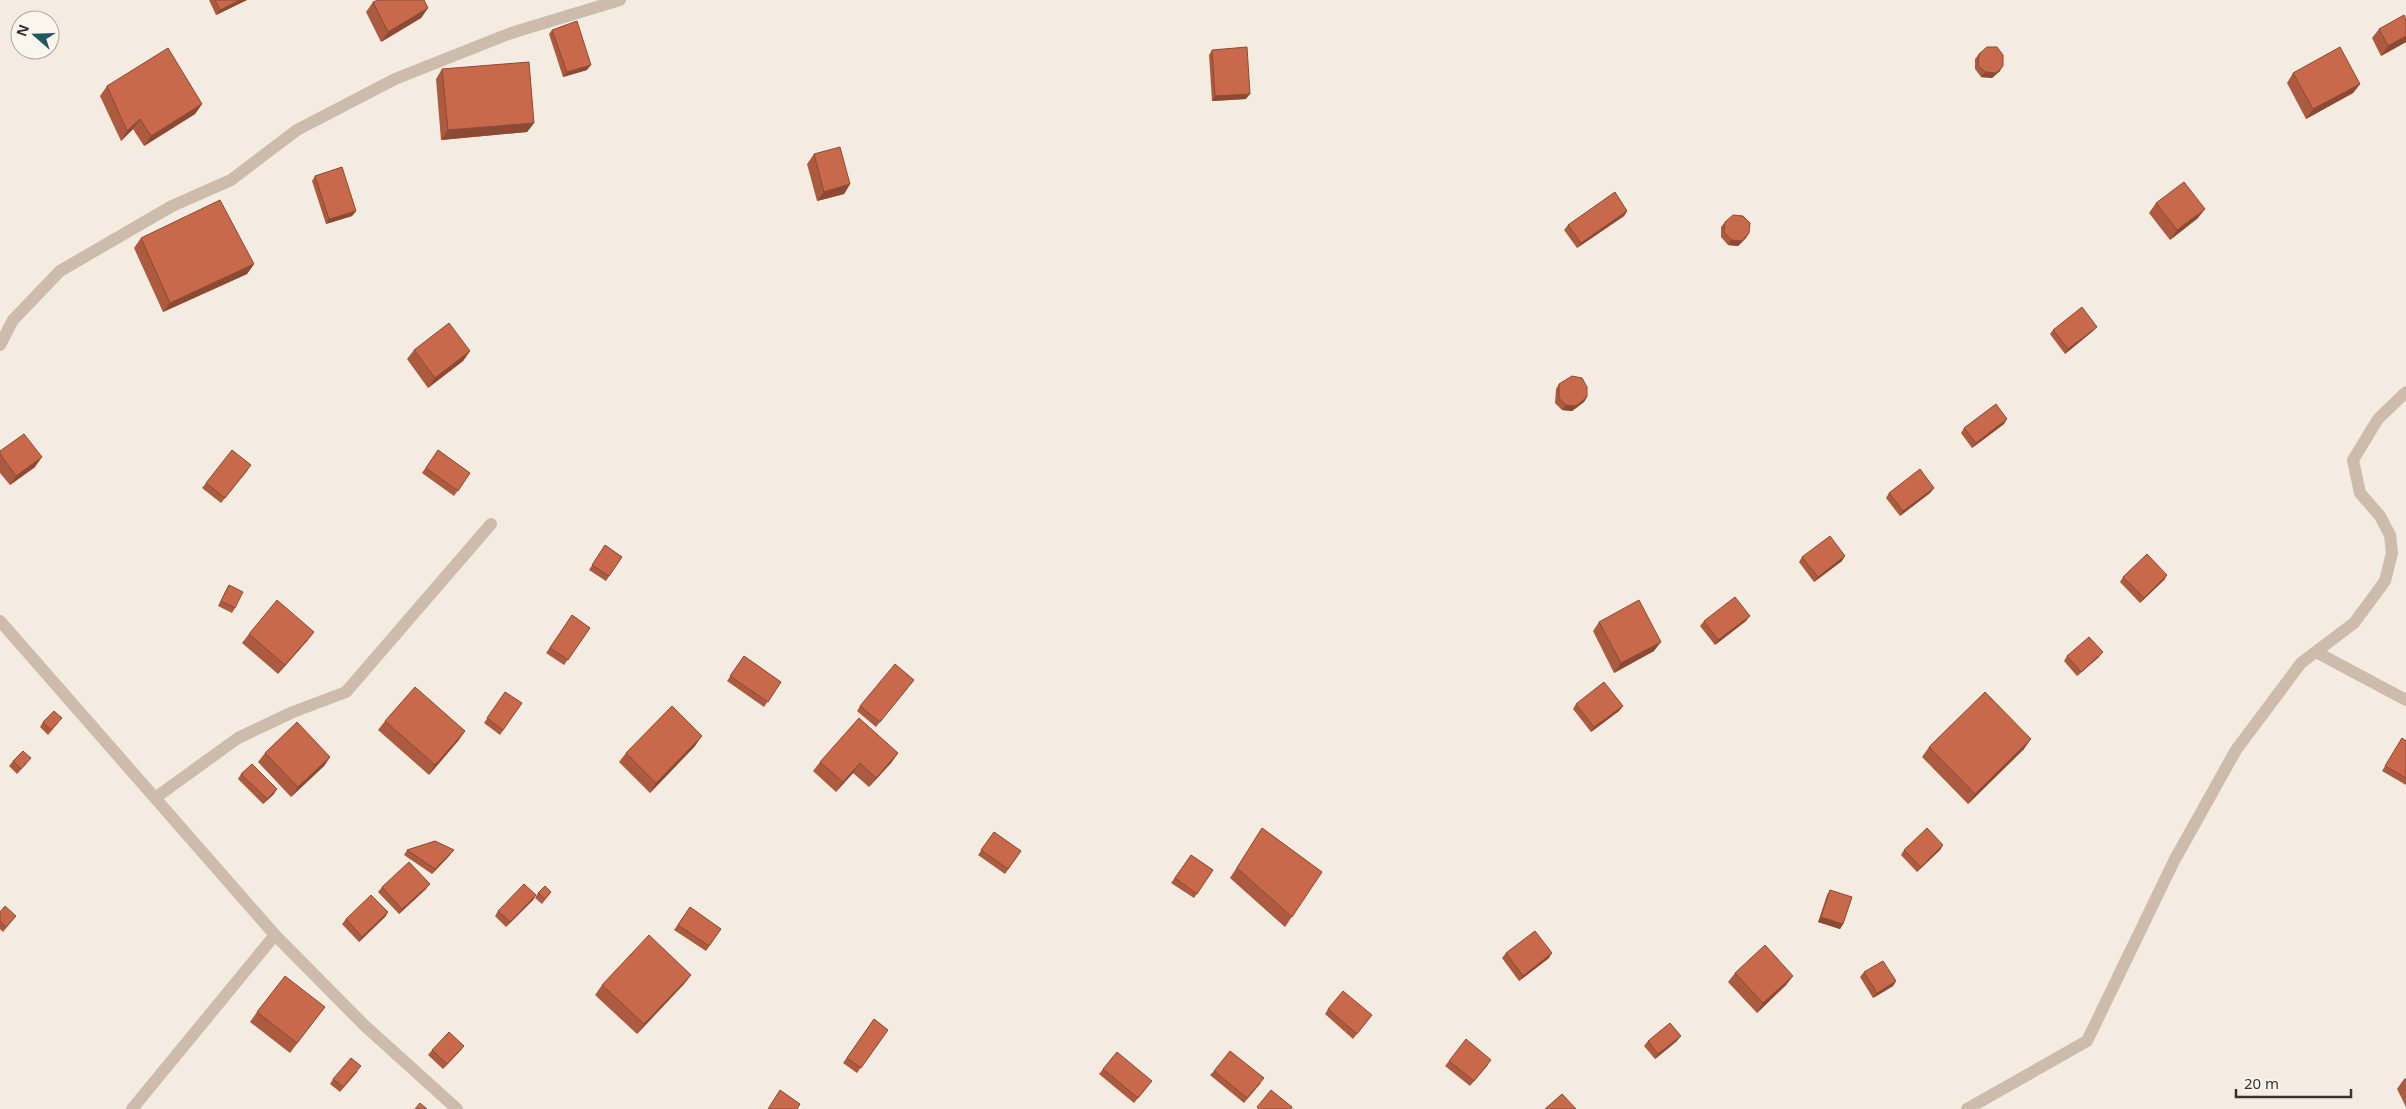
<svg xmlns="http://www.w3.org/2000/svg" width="2406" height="1109" font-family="'Noto Sans',sans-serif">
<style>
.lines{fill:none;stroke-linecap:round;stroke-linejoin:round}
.street{stroke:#cdbbac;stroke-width:12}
.wall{fill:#ac5a40}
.shaded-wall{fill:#8c4a34}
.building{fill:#c8694b;stroke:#8c4a34}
</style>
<rect width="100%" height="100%" fill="#f4ebe1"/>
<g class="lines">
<path class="street" d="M 0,345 L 13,320 L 60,271 L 172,206 L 231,180 L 297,130 L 395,79 L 511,33 L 620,0
M 0,621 L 275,935 L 364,1025 L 457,1109
M 2316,652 L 2406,700
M 155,798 L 238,738 L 293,712 L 346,692 L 491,524
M 132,1109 L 275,935
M 1967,1109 L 2087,1041 L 2174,861 L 2236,750 L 2301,663 L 2354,623 L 2385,581 L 2392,553 L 2390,535 L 2380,516 L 2360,493 L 2353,460 L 2378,419 L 2406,392"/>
</g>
<path class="wall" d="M 209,0 L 247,0 L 216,15 Z
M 373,2 L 428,8 L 421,18 L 381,42 L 366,12 Z
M 2406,19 L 2406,42 L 2381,56 L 2372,38 L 2379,29 Z
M 552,30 L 587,70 L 563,77 L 549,34 Z
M 1212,50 L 1246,99 L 1212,101 L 1209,55 Z
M 1979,54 L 2000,71 L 1992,78 L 1981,77 L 1975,69 L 1975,59 Z
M 442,69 L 534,123 L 527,132 L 441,140 L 436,79 Z
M 2293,73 L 2360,84 L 2353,93 L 2306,119 L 2287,83 Z
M 107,86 L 202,104 L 195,114 L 144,146 L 133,129 L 121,141 L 100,96 Z
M 814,154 L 850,184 L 844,194 L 817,201 L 807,164 Z
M 315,176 L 356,211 L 352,216 L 326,224 L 312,181 Z
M 2156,203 L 2198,218 L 2170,240 L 2149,213 Z
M 1627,211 L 1624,216 L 1577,248 L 1564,230 L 1568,225 Z
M 1725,222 L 1746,238 L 1738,246 L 1728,245 L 1721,237 L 1721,227 Z
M 141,238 L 254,264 L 247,274 L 163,312 L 134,248 Z
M 2053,330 L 2093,331 L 2065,354 L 2050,334 Z
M 414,350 L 470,351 L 463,361 L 428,388 L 407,359 Z
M 1559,384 L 1587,397 L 1584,402 L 1572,411 L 1562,410 L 1555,403 L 1556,389 Z
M 2004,424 L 1972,448 L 1961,433 L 1964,428 Z
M 438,450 L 470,473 L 454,496 L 422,473 Z
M 0,451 L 35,467 L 10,485 L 0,473 Z
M 248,470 L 221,503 L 202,488 L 206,483 Z
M 1934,488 L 1930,493 L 1900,516 L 1886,498 L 1889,493 Z
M 605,545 L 622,557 L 606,581 L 589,570 Z
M 1802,557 L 1842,561 L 1814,582 L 1799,562 Z
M 2167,575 L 2164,580 L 2140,603 L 2120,582 L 2123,577 Z
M 229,585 L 235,608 L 232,613 L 218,606 L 226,590 Z
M 572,615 L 590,628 L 564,665 L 546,653 Z
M 1704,621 L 1746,621 L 1715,645 L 1700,626 Z
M 1599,622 L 1654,651 L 1614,673 L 1593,631 Z
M 314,632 L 307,641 L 278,674 L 242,643 L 249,634 Z
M 744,656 L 781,682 L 764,707 L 727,681 Z
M 2067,656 L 2099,657 L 2077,676 L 2064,661 Z
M 914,680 L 876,727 L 857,711 L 860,706 Z
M 505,692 L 522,703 L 500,735 L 484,723 Z
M 1576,704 L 1623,706 L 1619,711 L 1591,732 L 1573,709 Z
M 385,721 L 465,731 L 458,741 L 429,775 L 378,730 Z
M 43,722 L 58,723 L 48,735 L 40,727 Z
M 2402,738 L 2406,741 L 2406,785 L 2382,771 Z
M 695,746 L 650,793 L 619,762 L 626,753 Z
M 1929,747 L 2024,749 L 1968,804 L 1922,757 Z
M 265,753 L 330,757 L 324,766 L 291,797 L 258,762 Z
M 898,753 L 891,763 L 869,787 L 853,773 L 836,792 L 813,771 L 820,762 Z
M 13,761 L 27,763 L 17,774 L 9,766 Z
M 241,774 L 274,794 L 263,804 L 238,779 Z
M 1262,828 L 1322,872 L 1285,927 L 1230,878 Z
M 994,832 L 1021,851 L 1005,874 L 978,855 Z
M 1943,845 L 1940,850 L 1917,872 L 1901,855 L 1904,850 Z
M 407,850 L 450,855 L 432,874 L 404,855 Z
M 1191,855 L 1213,870 L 1194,898 L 1171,883 Z
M 382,887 L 426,889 L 399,914 L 378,892 Z
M 1830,890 L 1843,924 L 1840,929 L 1818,922 L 1827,895 Z
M 551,892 L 542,904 L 535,898 L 538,893 Z
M 536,895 L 533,900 L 506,927 L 495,916 L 498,911 Z
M 690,907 L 721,929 L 706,951 L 674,930 Z
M 0,912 L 16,916 L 3,932 L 0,929 Z
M 388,912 L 385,917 L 359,942 L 342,924 L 346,919 Z
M 1506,953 L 1549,958 L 1519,981 L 1502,958 Z
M 1864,972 L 1896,981 L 1893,986 L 1873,998 L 1860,977 Z
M 1735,973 L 1793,976 L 1786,985 L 1757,1013 L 1728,982 Z
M 691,975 L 684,984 L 637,1034 L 595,995 L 602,985 Z
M 325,1007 L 290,1053 L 250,1022 L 257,1012 Z
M 1328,1009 L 1372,1015 L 1353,1039 L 1325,1014 Z
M 874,1019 L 888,1030 L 857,1073 L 843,1063 Z
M 1648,1041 L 1677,1041 L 1655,1059 L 1644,1046 Z
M 464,1046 L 460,1051 L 443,1069 L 428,1055 L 432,1050 Z
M 1449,1061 L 1488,1065 L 1470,1086 L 1445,1066 Z
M 1103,1069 L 1148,1086 L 1134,1103 L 1099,1074 Z
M 358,1071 L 340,1092 L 330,1084 L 333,1079 Z
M 1214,1071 L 1261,1083 L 1244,1103 L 1210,1075 Z
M 2406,1078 L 2406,1107 L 2397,1089 L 2404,1079 Z"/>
<path class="shaded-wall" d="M 240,0 L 247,0 L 216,15 L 220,10 Z
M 428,8 L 421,18 L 381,42 L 388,32 Z
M 2406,36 L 2406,42 L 2381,56 L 2388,46 Z
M 591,65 L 587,70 L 563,77 L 567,72 Z
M 2003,66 L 2000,71 L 1992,78 L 1981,77 L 1985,72 Z
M 2360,84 L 2353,93 L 2306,119 L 2313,109 Z
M 1250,94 L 1246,99 L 1212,101 L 1215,96 Z
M 202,104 L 195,114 L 144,146 L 151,136 Z
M 140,119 L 133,129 L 121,141 L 127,131 Z
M 534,123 L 527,132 L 441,140 L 448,130 Z
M 850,184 L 844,194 L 817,201 L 824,192 Z
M 2205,209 L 2198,218 L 2170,240 L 2177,230 Z
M 356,211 L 352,216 L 326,224 L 329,219 Z
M 1627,211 L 1624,216 L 1577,248 L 1581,243 Z
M 1749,233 L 1746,238 L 1738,246 L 1728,245 L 1731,240 Z
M 254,264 L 247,274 L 163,312 L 170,303 Z
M 2097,327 L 2093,331 L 2065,354 L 2068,349 Z
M 470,351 L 463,361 L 428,388 L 435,378 Z
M 1587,397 L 1584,402 L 1572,411 L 1562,410 L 1566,405 Z
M 2007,419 L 2004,424 L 1972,448 L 1976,443 Z
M 42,457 L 35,467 L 10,485 L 16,476 Z
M 1934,488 L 1930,493 L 1900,516 L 1903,511 Z
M 1845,556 L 1842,561 L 1814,582 L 1818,577 Z
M 2167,575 L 2164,580 L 2140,603 L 2144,598 Z
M 1750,616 L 1746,621 L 1715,645 L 1718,640 Z
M 314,632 L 307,641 L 278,674 L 285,665 Z
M 1661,642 L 1654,651 L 1614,673 L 1621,663 Z
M 2103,652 L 2099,657 L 2077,676 L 2081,672 Z
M 1623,706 L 1619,711 L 1591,732 L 1594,727 Z
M 465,731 L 458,741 L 429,775 L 435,765 Z
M 702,736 L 695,746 L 650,793 L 656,783 Z
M 2031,739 L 2024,749 L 1968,804 L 1975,794 Z
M 898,753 L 891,763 L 869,787 L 876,778 Z
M 330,757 L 324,766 L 291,797 L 298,787 Z
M 860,763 L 853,773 L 836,792 L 843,782 Z
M 277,789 L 274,794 L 263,804 L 267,799 Z
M 1943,845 L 1940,850 L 1917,872 L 1921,867 Z
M 454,850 L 450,855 L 432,874 L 435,869 Z
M 430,884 L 426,889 L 399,914 L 402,909 Z
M 536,895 L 533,900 L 506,927 L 510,922 Z
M 388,912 L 385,917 L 359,942 L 362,937 Z
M 1821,917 L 1843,924 L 1840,929 L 1818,922 Z
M 1552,953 L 1549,958 L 1519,981 L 1523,976 Z
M 691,975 L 684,984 L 637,1034 L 644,1024 Z
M 1793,976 L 1786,985 L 1757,1013 L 1763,1003 Z
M 1896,981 L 1893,986 L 1873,998 L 1877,993 Z
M 1681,1036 L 1677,1041 L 1655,1059 L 1658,1054 Z
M 464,1046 L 460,1051 L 443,1069 L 447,1064 Z"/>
<path class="building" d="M 215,0 L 240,0 L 220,10 Z
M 378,0 L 424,0 L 428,8 L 388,32 L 373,2 Z
M 2404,15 L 2406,19 L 2406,36 L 2388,46 L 2379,29 Z
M 577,21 L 591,65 L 567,72 L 552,30 Z
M 1247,47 L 1250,94 L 1215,96 L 1212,50 Z
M 1987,47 L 1997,47 L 2003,55 L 2003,66 L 1996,73 L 1985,72 L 1978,65 L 1979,54 Z
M 2340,47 L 2360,84 L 2313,109 L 2293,73 Z
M 168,48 L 202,104 L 151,136 L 140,119 L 127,131 L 107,86 Z
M 529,62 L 534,123 L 448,130 L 442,69 Z
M 840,147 L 850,184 L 824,192 L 814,154 Z
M 342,167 L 356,211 L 329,219 L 315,176 Z
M 2184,182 L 2205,209 L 2177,230 L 2156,203 Z
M 1615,192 L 1627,211 L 1581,243 L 1568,225 Z
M 220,200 L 254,264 L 170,303 L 141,238 Z
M 1733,215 L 1743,216 L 1750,223 L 1749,233 L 1742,241 L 1731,240 L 1724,232 L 1725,222 Z
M 2082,307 L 2097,327 L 2068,349 L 2053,330 Z
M 449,323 L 470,351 L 435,378 L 414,350 Z
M 1572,376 L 1582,378 L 1587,387 L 1587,397 L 1576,406 L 1566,405 L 1559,398 L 1559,384 Z
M 1996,404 L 2007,419 L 1976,443 L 1964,428 Z
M 24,434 L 42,457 L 16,476 L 0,454 L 0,451 Z
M 232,450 L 251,465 L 225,498 L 206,483 Z
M 438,450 L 470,473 L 458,491 L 426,468 Z
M 1920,469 L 1934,488 L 1903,511 L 1889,493 Z
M 1830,536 L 1845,556 L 1818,577 L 1802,557 Z
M 605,545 L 622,557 L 609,576 L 592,565 Z
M 2147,554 L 2167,575 L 2144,598 L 2123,577 Z
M 229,585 L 243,592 L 235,608 L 221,601 Z
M 1735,597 L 1750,616 L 1718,640 L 1704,621 Z
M 277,600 L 314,632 L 285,665 L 249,634 Z
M 1639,600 L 1661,642 L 1621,663 L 1599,622 Z
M 572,615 L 590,628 L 568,660 L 550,648 Z
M 2089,637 L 2103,652 L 2081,672 L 2067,656 Z
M 744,656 L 781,682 L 768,702 L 730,676 Z
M 895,664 L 914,680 L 880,722 L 860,706 Z
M 1604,682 L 1623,706 L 1594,727 L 1576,704 Z
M 415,687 L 465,731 L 435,765 L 385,721 Z
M 505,692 L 522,703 L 503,730 L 487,718 Z
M 1985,692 L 2031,739 L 1975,794 L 1929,747 Z
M 672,706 L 702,736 L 656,783 L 626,753 Z
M 54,711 L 62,718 L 51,730 L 43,722 Z
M 859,718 L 898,753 L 876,778 L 860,763 L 843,782 L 820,762 Z
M 297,722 L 330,757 L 298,787 L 265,753 Z
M 2402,738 L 2406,741 L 2406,778 L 2385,766 Z
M 23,751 L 31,758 L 21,769 L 13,761 Z
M 252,764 L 277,789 L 267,799 L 241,774 Z
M 1262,828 L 1322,872 L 1292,917 L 1237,868 Z
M 1927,828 L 1943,845 L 1921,867 L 1904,850 Z
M 994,832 L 1021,851 L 1008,869 L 981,850 Z
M 435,841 L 454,850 L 435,869 L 407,850 Z
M 1191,855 L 1213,870 L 1197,894 L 1175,878 Z
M 409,862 L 430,884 L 402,909 L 382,887 Z
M 524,884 L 536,895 L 510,922 L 498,911 Z
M 545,886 L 551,892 L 545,899 L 538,893 Z
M 1830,890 L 1852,897 L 1843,924 L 1821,917 Z
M 371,895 L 388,912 L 362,937 L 346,919 Z
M 5,906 L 16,916 L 6,927 L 0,921 L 0,912 Z
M 690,907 L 721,929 L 709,946 L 678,925 Z
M 1535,931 L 1552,953 L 1523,976 L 1506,953 Z
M 649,935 L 691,975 L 644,1024 L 602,985 Z
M 1765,945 L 1793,976 L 1763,1003 L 1735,973 Z
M 1883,961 L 1896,981 L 1877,993 L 1864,972 Z
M 285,976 L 325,1007 L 297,1043 L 257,1012 Z
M 1343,991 L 1372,1015 L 1357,1034 L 1328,1009 Z
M 874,1019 L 888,1030 L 861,1068 L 847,1058 Z
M 1670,1023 L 1681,1036 L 1658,1054 L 1648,1041 Z
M 449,1032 L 464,1046 L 447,1064 L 432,1050 Z
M 1466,1039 L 1491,1060 L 1474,1081 L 1449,1061 Z
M 1230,1051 L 1264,1078 L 1247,1098 L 1214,1071 Z
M 1117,1052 L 1152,1081 L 1138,1098 L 1103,1069 Z
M 351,1058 L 361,1066 L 343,1087 L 333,1079 Z
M 780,1090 L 800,1104 L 797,1109 L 768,1109 Z
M 1271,1090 L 1292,1107 L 1291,1109 L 1259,1109 L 1257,1107 Z
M 1562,1094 L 1576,1109 L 1545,1109 Z
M 420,1103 L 427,1109 L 415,1109 Z"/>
<g transform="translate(35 35) rotate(290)"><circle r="24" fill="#fbf5ee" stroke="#aea6a0"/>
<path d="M0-4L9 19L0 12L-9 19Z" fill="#1f5a5e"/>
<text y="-8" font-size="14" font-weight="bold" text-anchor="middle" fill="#3b302b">N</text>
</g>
<path d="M2236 1089v8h115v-8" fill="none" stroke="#3b302b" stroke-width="2.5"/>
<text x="2244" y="1089" font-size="15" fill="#3b302b" stroke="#fbf5ee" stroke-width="4" paint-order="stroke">20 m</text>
</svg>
